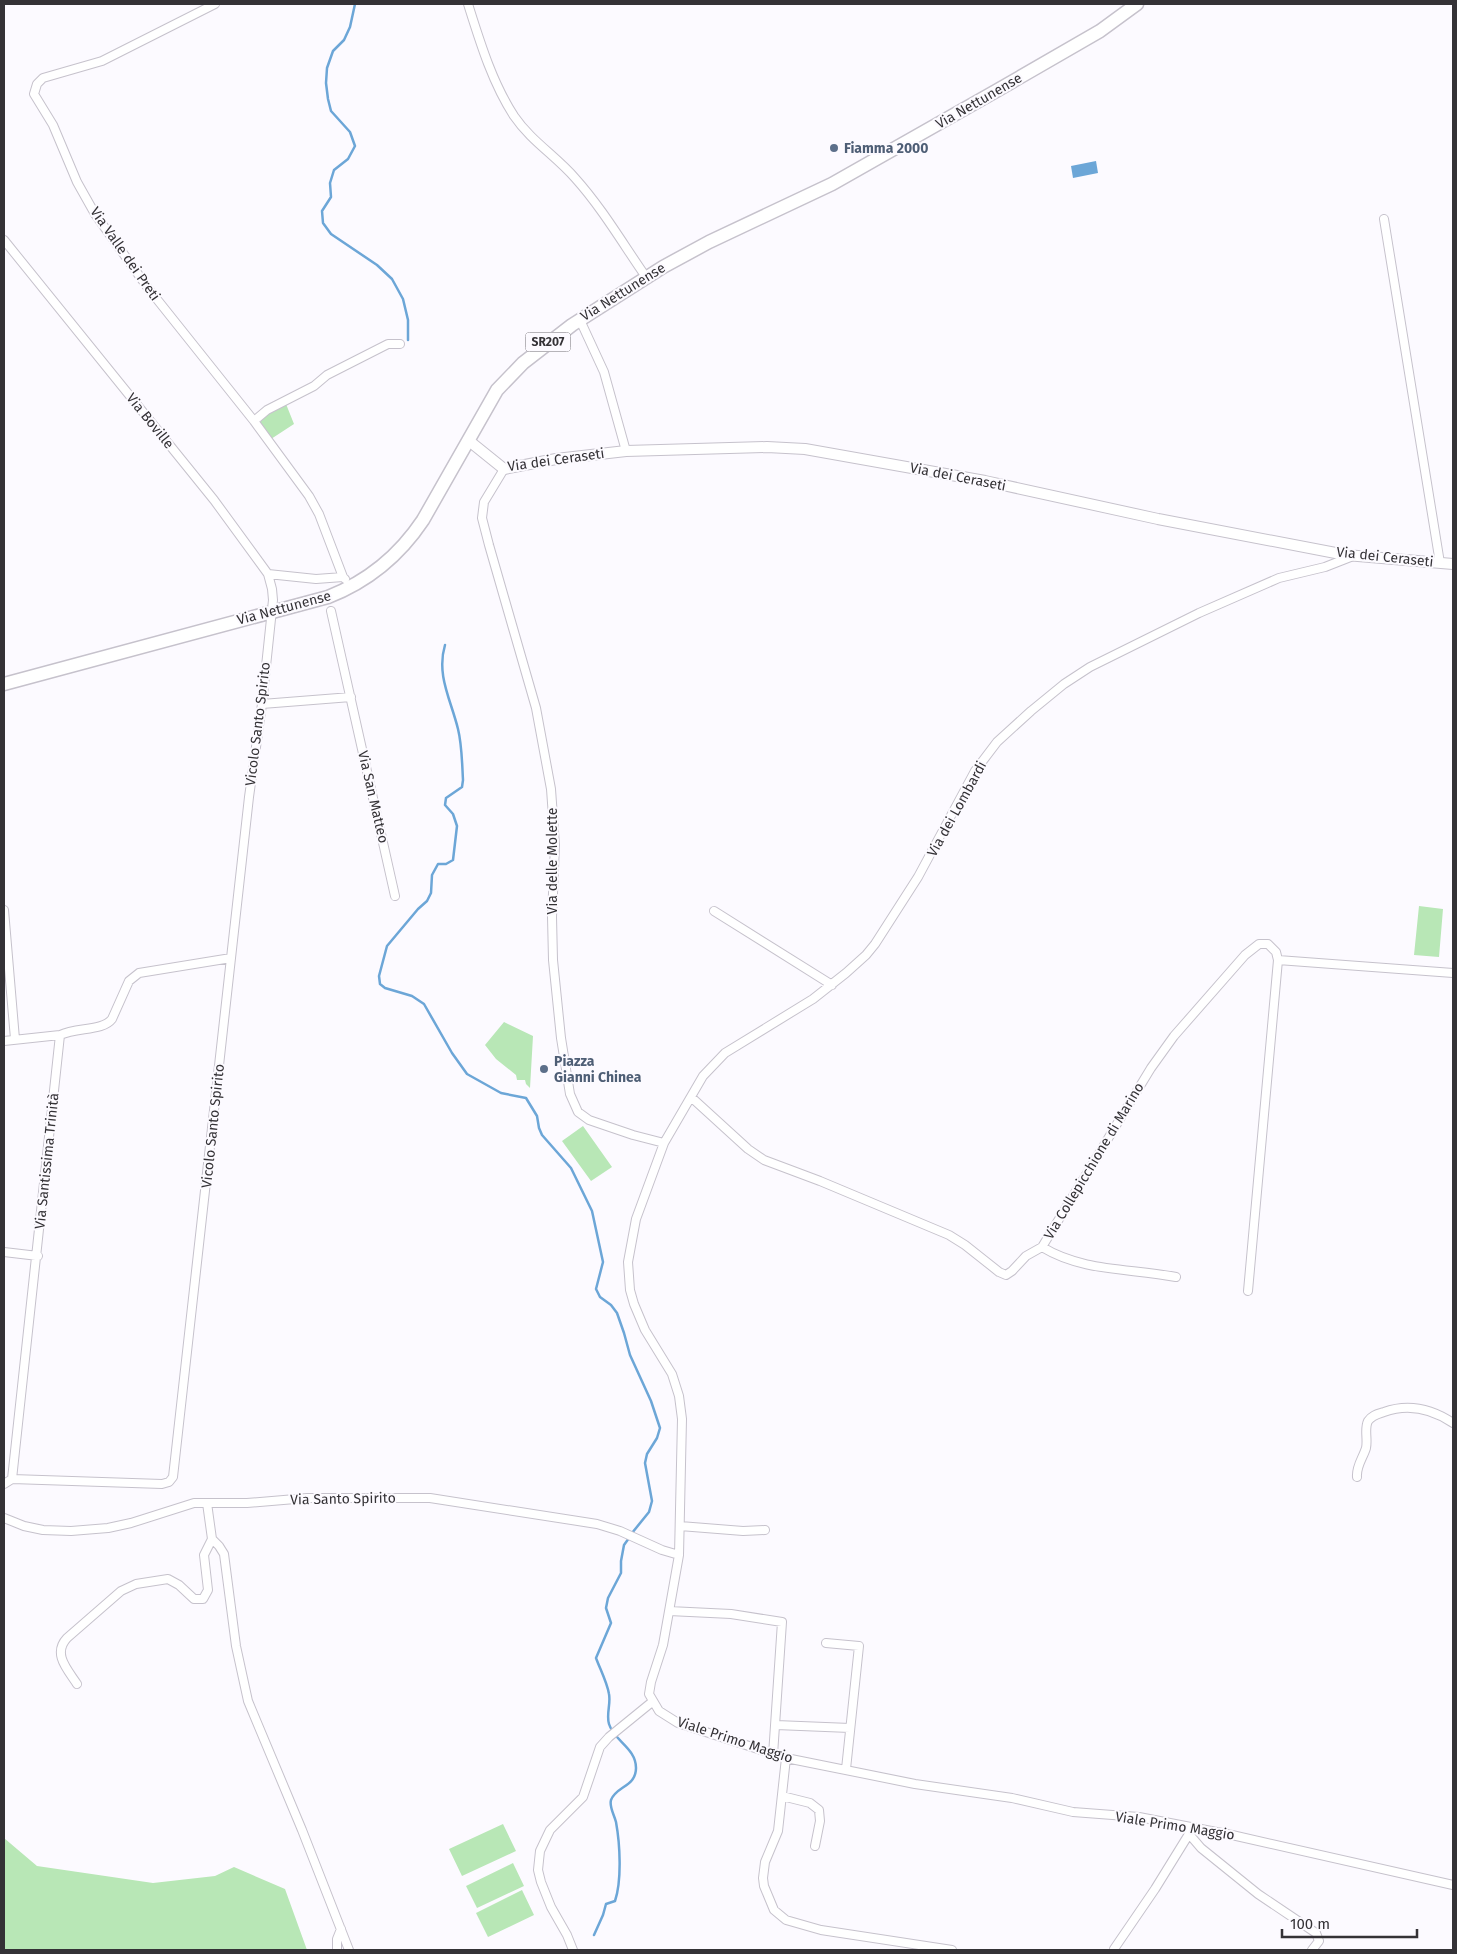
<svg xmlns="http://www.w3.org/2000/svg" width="1457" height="1954" font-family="'Fira Sans',sans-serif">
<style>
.green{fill:#b8e7b6}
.water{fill:#6ca6d7}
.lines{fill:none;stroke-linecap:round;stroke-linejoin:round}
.stream{stroke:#6ca6d7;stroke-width:2.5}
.minor-casing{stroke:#c6c2cc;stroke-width:10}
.tertiary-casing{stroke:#c6c2cc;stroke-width:12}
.primary-casing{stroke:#c6c2cc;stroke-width:15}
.minor{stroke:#fff;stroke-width:8}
.tertiary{stroke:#fff;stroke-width:10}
.primary{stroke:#fff;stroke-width:12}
.service-dot{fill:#5c6f8a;stroke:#fcfaff;stroke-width:2}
.labels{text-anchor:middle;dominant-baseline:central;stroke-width:4;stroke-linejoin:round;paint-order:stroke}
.shield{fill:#fcfaff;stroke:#706e72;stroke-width:1}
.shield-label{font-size:12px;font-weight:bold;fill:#343236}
.street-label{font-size:14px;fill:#343236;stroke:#fcfaff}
.service-label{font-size:14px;font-weight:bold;fill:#4e5e75;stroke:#fcfaff;text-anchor:start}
</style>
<rect width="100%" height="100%" fill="#fcfaff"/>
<path class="green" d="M 286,404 L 294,424 L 271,439 L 260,424 L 262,418 Z
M 1419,906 L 1443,909 L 1439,957 L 1414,955 Z
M 504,1022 L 533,1036 L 530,1088 L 526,1084 L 525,1080 L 517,1080 L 516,1075 L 496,1059 L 485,1045 Z
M 583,1126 L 612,1167 L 591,1181 L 562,1141 Z
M 503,1824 L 516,1851 L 462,1876 L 449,1849 Z
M 4,1838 L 37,1866 L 153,1883 L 215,1876 L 234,1867 L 285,1889 L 307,1950 L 4,1950 Z
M 513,1863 L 524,1886 L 477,1908 L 466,1886 Z
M 522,1890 L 534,1915 L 488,1937 L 476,1913 Z"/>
<path class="water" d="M 1096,161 L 1098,173 L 1073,178 L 1071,166 Z"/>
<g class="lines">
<path class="stream" d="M 355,4 L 350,27 L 344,40 L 333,51 L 327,68 L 326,83 L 328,99 L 331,111 L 350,132 L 355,146 L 348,159 L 334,170 L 330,183 L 331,197 L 322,211 L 323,223 L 331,234 L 377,265 L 392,279 L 403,299 L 408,320 L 408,340
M 445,645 C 436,675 451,700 458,729 C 462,745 462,763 463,780 L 462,787 L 446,798 L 445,805 L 453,814 L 457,826 L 453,860 L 446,864 L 438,864 L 432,875 L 431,893 L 427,901 L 418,909 L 387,946 L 379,976 L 380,984 L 385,988 L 412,996 L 424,1004 L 452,1053 L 467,1074 L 501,1093 L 526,1098 L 537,1116 L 539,1128 L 542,1135 L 571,1168 L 592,1211 L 603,1262 L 596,1289 L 600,1297 L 611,1305 L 617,1313 L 624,1333 L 630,1355 L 651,1401 L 660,1428 L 657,1438 L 647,1454 L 645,1463 L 652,1501 L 649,1512 L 632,1533
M 594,1935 L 603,1915 L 606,1904 L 615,1901 C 622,1880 620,1844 616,1822 C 614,1814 609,1807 611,1800 C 616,1786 636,1787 636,1768 C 636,1748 614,1741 609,1724 C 606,1714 611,1704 609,1694 C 607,1682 600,1669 596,1658 L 611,1623 L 606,1608 L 608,1598 L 621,1573 L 621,1561 L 624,1545 L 629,1538"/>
<defs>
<path id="minor" d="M 215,4 L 102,61 L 43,78 L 37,84 L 34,94 L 53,125 L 77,182 L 95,214 L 148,288 L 254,421 L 309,496 L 319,514 L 343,577
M 468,4 C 480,42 492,82 514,116 C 531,141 556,156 575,178 C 602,208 623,244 646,277
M 1384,219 L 1440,563
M 4,240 L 214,500 L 268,574 L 272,589 L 273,600 L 262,704 L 249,797 L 173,1477 L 169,1482 L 162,1484 L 12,1479
M 580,320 L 604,372 L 626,451
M 254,421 L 267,410 L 314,386 L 327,375 L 388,344 L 400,344
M 504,469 L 484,502 L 482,518 L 489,545 L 536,708 L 551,789 L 555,845 L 552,917 L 553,960 L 561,1038 L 570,1094 L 578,1112 L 589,1120 L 633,1135 L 664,1143
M 1353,556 L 1325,567 L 1279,578 L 1199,613 L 1090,667 L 1064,684 L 1031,711 L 997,742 L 975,771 L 918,877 L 875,944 L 866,955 L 846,973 L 813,999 L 725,1053 L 703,1076 L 664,1143 L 636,1219 L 628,1262 L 630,1290 L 634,1304 L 645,1330 L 672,1374 L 679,1396 L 682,1419 L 679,1555 L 663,1645 L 651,1682 L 649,1694 L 659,1711 L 678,1723 L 786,1758 L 915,1784 L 1012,1798 L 1073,1812 L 1139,1817 L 1232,1835 L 1453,1885
M 268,574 L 316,579 L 343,577 L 345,579
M 331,611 L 395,896
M 262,704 L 351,697
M 4,910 L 15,1039
M 714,911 L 832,985
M 1278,960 L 1453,973
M 4,1041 L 60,1035
M 691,1097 L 748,1149 L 764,1160 L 820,1181 L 949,1235 L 965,1245 L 999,1272 L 1006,1275 L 1012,1271 L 1026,1256 L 1042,1247 L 1151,1068 L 1174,1036 L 1245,955 L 1259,944 L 1268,944 L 1276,952 L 1278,960 L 1248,1291
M 1042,1247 C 1083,1272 1130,1268 1176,1277
M 4,1252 L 38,1256
M 1357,1477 C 1356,1466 1363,1458 1366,1448 C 1368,1439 1364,1429 1368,1421 C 1372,1415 1378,1414 1384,1412 C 1409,1403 1432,1409 1453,1423
M 4,1484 L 12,1479 L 60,1035 C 77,1027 103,1031 112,1019 L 129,981 L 139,973 L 231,958
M 4,1518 L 24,1526 L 43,1530 L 71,1531 L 108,1528 L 131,1523 L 194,1503 L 247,1503 L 307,1498 L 430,1498 L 597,1524 L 620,1531 L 662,1550 L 679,1555
M 680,1526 L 743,1531 L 765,1530
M 212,1539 L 219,1546 L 224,1554 L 236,1646 L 248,1701 L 302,1830 L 349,1950
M 669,1611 L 731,1614 L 782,1622 L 773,1755
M 826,1643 L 859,1646 L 846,1769
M 77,1684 C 68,1670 52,1654 67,1638 L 121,1591 L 136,1584 L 168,1579 L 179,1585 L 194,1599 L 203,1599 L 208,1590 L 204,1555 L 212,1539 L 207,1503
M 776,1725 L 850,1728
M 786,1758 L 778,1831 L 765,1862 L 763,1878 L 764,1886 L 774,1910 L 786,1920 L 821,1930 L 952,1950
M 782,1796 L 810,1803 L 819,1810 L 820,1821 L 815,1846
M 1191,1828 L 1189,1834 L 1201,1848 L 1258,1894 L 1316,1933 L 1319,1941 L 1312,1950
M 1114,1949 L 1155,1889 L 1189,1834
M 337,1950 L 337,1939 L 341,1929
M 573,1950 L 567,1935 L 551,1907 L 541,1882 L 538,1870 L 540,1851 L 550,1830 L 583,1797 L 600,1747 L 609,1737 L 652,1702"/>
<path id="tertiary" d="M 468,440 L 504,469 L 556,459 L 626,451 L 767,447 L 805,449 L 985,481 L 1158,519 L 1346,555 L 1453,564"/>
<path id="primary" d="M 4,684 L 328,597 C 369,581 399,556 423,520 L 497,390 L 523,363 L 572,325 L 663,267 L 709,242 L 832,184 L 996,91 L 1100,31 L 1137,4"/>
</defs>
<use href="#minor" class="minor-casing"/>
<use href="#tertiary" class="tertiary-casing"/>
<use href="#primary" class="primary-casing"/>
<use href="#minor" class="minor"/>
<use href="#tertiary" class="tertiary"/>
<use href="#primary" class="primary"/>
</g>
<g class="service-dot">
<circle cx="834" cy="148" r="5"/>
<circle cx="544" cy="1069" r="5"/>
</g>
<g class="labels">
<rect class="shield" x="525.5" y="332.5" width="45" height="19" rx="4"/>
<g class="shield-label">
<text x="548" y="342">SR207</text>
</g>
<g class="street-label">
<text transform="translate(979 101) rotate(-30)">Via Nettunense</text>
<text transform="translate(125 254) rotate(55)">Via Valle dei Preti</text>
<text transform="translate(623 292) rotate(-32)">Via Nettunense</text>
<text transform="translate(150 421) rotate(51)">Via Boville</text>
<text transform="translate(556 460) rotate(-8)">Via dei Ceraseti</text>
<text transform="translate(958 477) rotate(11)">Via dei Ceraseti</text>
<text transform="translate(1385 557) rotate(6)">Via dei Ceraseti</text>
<text transform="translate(284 608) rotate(-15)">Via Nettunense</text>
<text transform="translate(258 724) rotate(-83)">Vicolo Santo Spirito</text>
<text transform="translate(373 797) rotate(77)">Via San Matteo</text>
<text transform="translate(957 809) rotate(-61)">Via dei Lombardi</text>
<text transform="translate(552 861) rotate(-90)">Via delle Molette</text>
<text transform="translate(213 1126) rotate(-84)">Vicolo Santo Spirito</text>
<text transform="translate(47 1161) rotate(-84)">Via Santissima Trinità</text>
<text transform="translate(1094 1161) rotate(-59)">Via Collepicchione di Marino</text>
<text transform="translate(343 1499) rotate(-1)">Via Santo Spirito</text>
<text transform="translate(735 1740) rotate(18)">Viale Primo Maggio</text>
<text transform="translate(1175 1826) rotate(9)">Viale Primo Maggio</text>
</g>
<g class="service-label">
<text x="844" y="148">Fiamma 2000</text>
<text x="554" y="1061">Piazza<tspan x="554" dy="16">Gianni Chinea</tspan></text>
</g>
</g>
<rect width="1457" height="1954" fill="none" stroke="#343236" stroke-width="10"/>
<path d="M1282 1929v8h135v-8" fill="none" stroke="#343236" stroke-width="2.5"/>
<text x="1290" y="1929" font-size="15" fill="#343236" stroke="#fcfaff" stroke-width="4" paint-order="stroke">100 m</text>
</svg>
